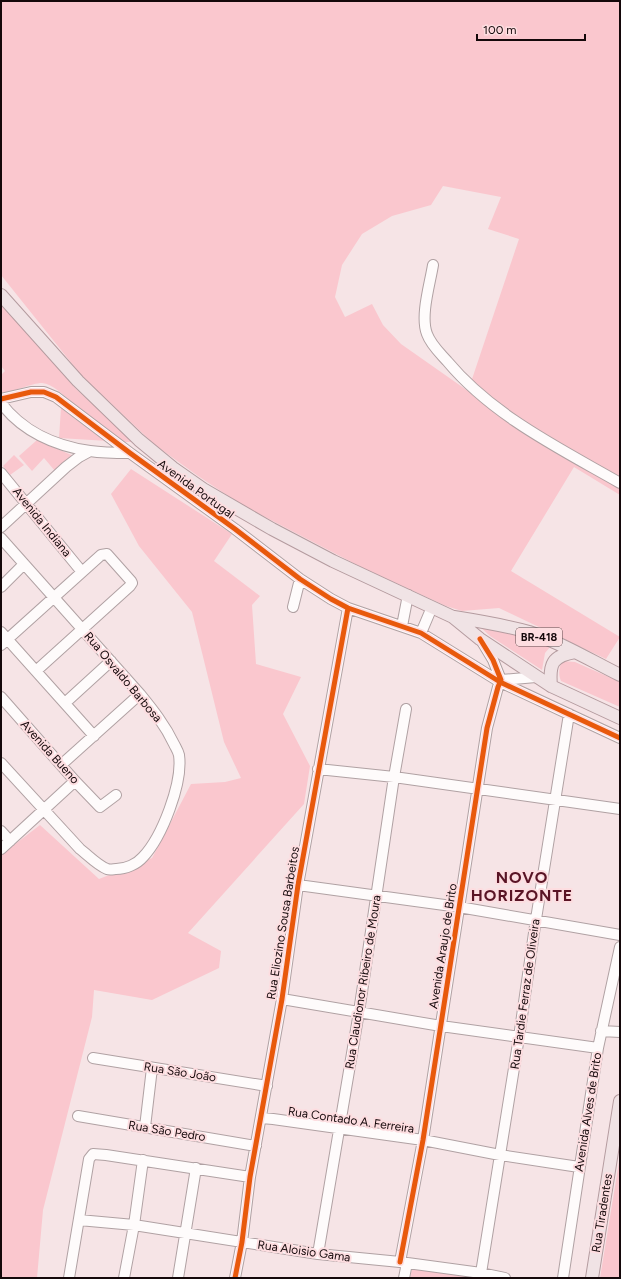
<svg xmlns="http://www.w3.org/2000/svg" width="621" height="1279" font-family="Figtree,sans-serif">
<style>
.green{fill:#fac7ce;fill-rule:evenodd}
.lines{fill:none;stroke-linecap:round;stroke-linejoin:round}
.minor-casing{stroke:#b0a1a3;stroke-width:12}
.major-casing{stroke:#b49b9f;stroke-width:14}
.minor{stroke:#fefbfb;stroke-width:10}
.major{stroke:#f0e3e5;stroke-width:12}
.cycleway-casing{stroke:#fddde0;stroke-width:8}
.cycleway{stroke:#e8590c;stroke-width:5}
.labels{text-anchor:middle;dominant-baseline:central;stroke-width:4;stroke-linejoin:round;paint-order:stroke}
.shield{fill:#fddde0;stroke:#5a484a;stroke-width:1}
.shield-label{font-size:11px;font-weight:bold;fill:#14080a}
.street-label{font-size:12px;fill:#14080a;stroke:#fddde0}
.district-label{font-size:16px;font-weight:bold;letter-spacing:1px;fill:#591425;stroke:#fddde0}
</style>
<rect width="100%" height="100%" fill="#f6e4e6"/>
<path class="green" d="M 1,1 L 620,1 L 620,495 L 574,467 L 511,571 L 620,637 L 606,659 L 499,608 L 462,611 L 446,606 L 361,567 L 242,505 L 198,476 L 155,445 L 81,375 L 1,275 ZM 443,186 L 501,197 L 488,229 L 519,239 L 468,391 L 401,344 L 383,325 L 372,304 L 345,317 L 335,297 L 342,265 L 362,234 L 392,216 L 431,205 Z
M 1,303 L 76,389 L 134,442 L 120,442 L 71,403 C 64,395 53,384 42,383 C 32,383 11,392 1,395 L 1,375 L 5,371 L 1,366 Z
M 61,408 L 108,441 L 59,438 Z
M 37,440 L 76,457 L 55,471 L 44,458 L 32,471 L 19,456 Z
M 14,455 L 24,465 L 10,475 L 3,466 Z
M 131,469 L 232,534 L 214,561 L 260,596 L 252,605 L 256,664 L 301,677 L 283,714 L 310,766 L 304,804 L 188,933 L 221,951 L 219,968 L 152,1000 L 94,990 L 92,1017 L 43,1210 L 37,1278 L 1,1278 L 1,855 L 40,825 L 99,879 L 152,858 L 191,784 L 225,782 L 241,778 L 224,742 L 192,612 L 139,546 L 111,494 Z
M 477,624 L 525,635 L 551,646 L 545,653 L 542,670 L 490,636 Z
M 562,661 L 575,662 L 620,682 L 620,707 L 561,681 C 558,674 559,668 562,661 Z
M 620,1157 L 620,1278 L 600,1278 L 619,1162 Z
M 412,1269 L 484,1278 L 410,1278 Z"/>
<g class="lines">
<defs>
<path id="minor" d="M 433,265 C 430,284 420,316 427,334 C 431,345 440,353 447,361 C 493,416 559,448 620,483
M 1,399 L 31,392 L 44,392 L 56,397 L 130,453 L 235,529 L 300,579 L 331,599 L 348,608 L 421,633 L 500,682 L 620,738
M 1,403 C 22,431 55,446 90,451 C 103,453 117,453 130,453
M 1,473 L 82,572
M 1,527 L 66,467 L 79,457 L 90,451
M 1,538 L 140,694 C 153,710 165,725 174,744 C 176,748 178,751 179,755 C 183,783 162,837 143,857 C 137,864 126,869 116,869 C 114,869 110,870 107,869 C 97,865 88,855 80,849 L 1,763
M 1,587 L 24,564
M 293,607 L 300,579
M 402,626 L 408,595
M 1,632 L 94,736
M 421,633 L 432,607
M 1,645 L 101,555 L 107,554 L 131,581 L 132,583 L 130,586 L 36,671
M 501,680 L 536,677
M 1,697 L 75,781 L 100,807 L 116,795
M 65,703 L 111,661
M 61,765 L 140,694
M 318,769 L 394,777 L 620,809
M 1,831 L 10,841
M 1,849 L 75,781
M 298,885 L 459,907 L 620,935
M 282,999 L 441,1026 L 598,1048
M 601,1031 L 620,1032
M 93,1058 L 267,1086
M 78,1116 L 256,1146
M 261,1118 L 273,1119 L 423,1140 L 500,1155 L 579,1167
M 145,1127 L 152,1068
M 79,1220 L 134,1225 L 318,1254 L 400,1262 L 481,1273 L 505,1278
M 318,1254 L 359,1012 L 394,777 L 406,709
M 400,1262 L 423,1140 L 487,728 L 498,687 L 501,680 L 493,660 L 481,640
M 481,1273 L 519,1037 L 536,919 L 569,714
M 69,1278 L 89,1159 L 93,1154 L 106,1155 L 250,1177
M 124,1278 L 134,1225 L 143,1160
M 178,1278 L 196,1168
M 235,1278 L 242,1242 L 250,1177 L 282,999 L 298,885 L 348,608
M 404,1278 L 407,1263
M 563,1278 L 598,1048 L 620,947"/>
<path id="major" d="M 1,295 L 78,381 L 139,440 L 173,468 L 203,489 L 272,529 L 333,561 L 453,617 L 480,639 L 551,686 L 620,718
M 454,617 C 479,621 504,625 529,632 C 560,642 590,660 620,675
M 551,686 C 549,664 552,656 575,652
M 592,1278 L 620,1101"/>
</defs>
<use href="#minor" class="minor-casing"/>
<use href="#major" class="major-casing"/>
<use href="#minor" class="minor"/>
<use href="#major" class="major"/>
<defs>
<path id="cycleway" d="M 1,399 L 31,392 L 44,392 L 56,397 L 130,453 L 235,529 L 300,579 L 331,599 L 348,608 L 421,633 L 500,682 L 620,738
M 400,1262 L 423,1140 L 487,728 L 498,687 L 501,680 L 493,660 L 480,639
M 235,1278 L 242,1242 L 250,1177 L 282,999 L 298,885 L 348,608"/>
</defs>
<use href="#cycleway" class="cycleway-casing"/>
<use href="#cycleway" class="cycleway"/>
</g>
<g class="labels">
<rect class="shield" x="516" y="628" width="46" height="18" rx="3"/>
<g class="shield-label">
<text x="539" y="637">BR-418</text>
</g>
<g class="street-label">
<text transform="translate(196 489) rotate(36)">Avenida Portugal</text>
<text transform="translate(42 522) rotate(51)">Avenida Indiana</text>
<text transform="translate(123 677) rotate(50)">Rua Osvaldo Barbosa</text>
<text transform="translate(50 752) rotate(48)">Avenida Bueno</text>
<text transform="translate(283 923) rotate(-81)">Rua Eliozino Sousa Barbeitos</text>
<text transform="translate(443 946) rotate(-81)">Avenida Araujo de Brito</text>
<text transform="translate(363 982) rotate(-81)">Rua Claudionor Ribeiro de Moura</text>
<text transform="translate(525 994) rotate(-82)">Rua Tardie Ferraz de Oliveira</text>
<text transform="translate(180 1072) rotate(9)">Rua São João</text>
<text transform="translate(588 1112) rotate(-81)">Avenida Alves de Brito</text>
<text transform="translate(351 1120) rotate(8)">Rua Contado A. Ferreira</text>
<text transform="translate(167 1131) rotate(9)">Rua São Pedro</text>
<text transform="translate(602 1213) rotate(-81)">Rua Tiradentes</text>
<text transform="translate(304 1251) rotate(8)">Rua Aloisio Gama</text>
</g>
<g class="district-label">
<text x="522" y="877">NOVO<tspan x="522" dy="18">HORIZONTE</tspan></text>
</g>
</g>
<rect width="621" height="1279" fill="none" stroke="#14080a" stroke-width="4"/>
<path d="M477 34v6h108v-6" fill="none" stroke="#14080a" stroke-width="2"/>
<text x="483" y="34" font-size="12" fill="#14080a" stroke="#fddde0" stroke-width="3" paint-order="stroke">100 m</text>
</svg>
